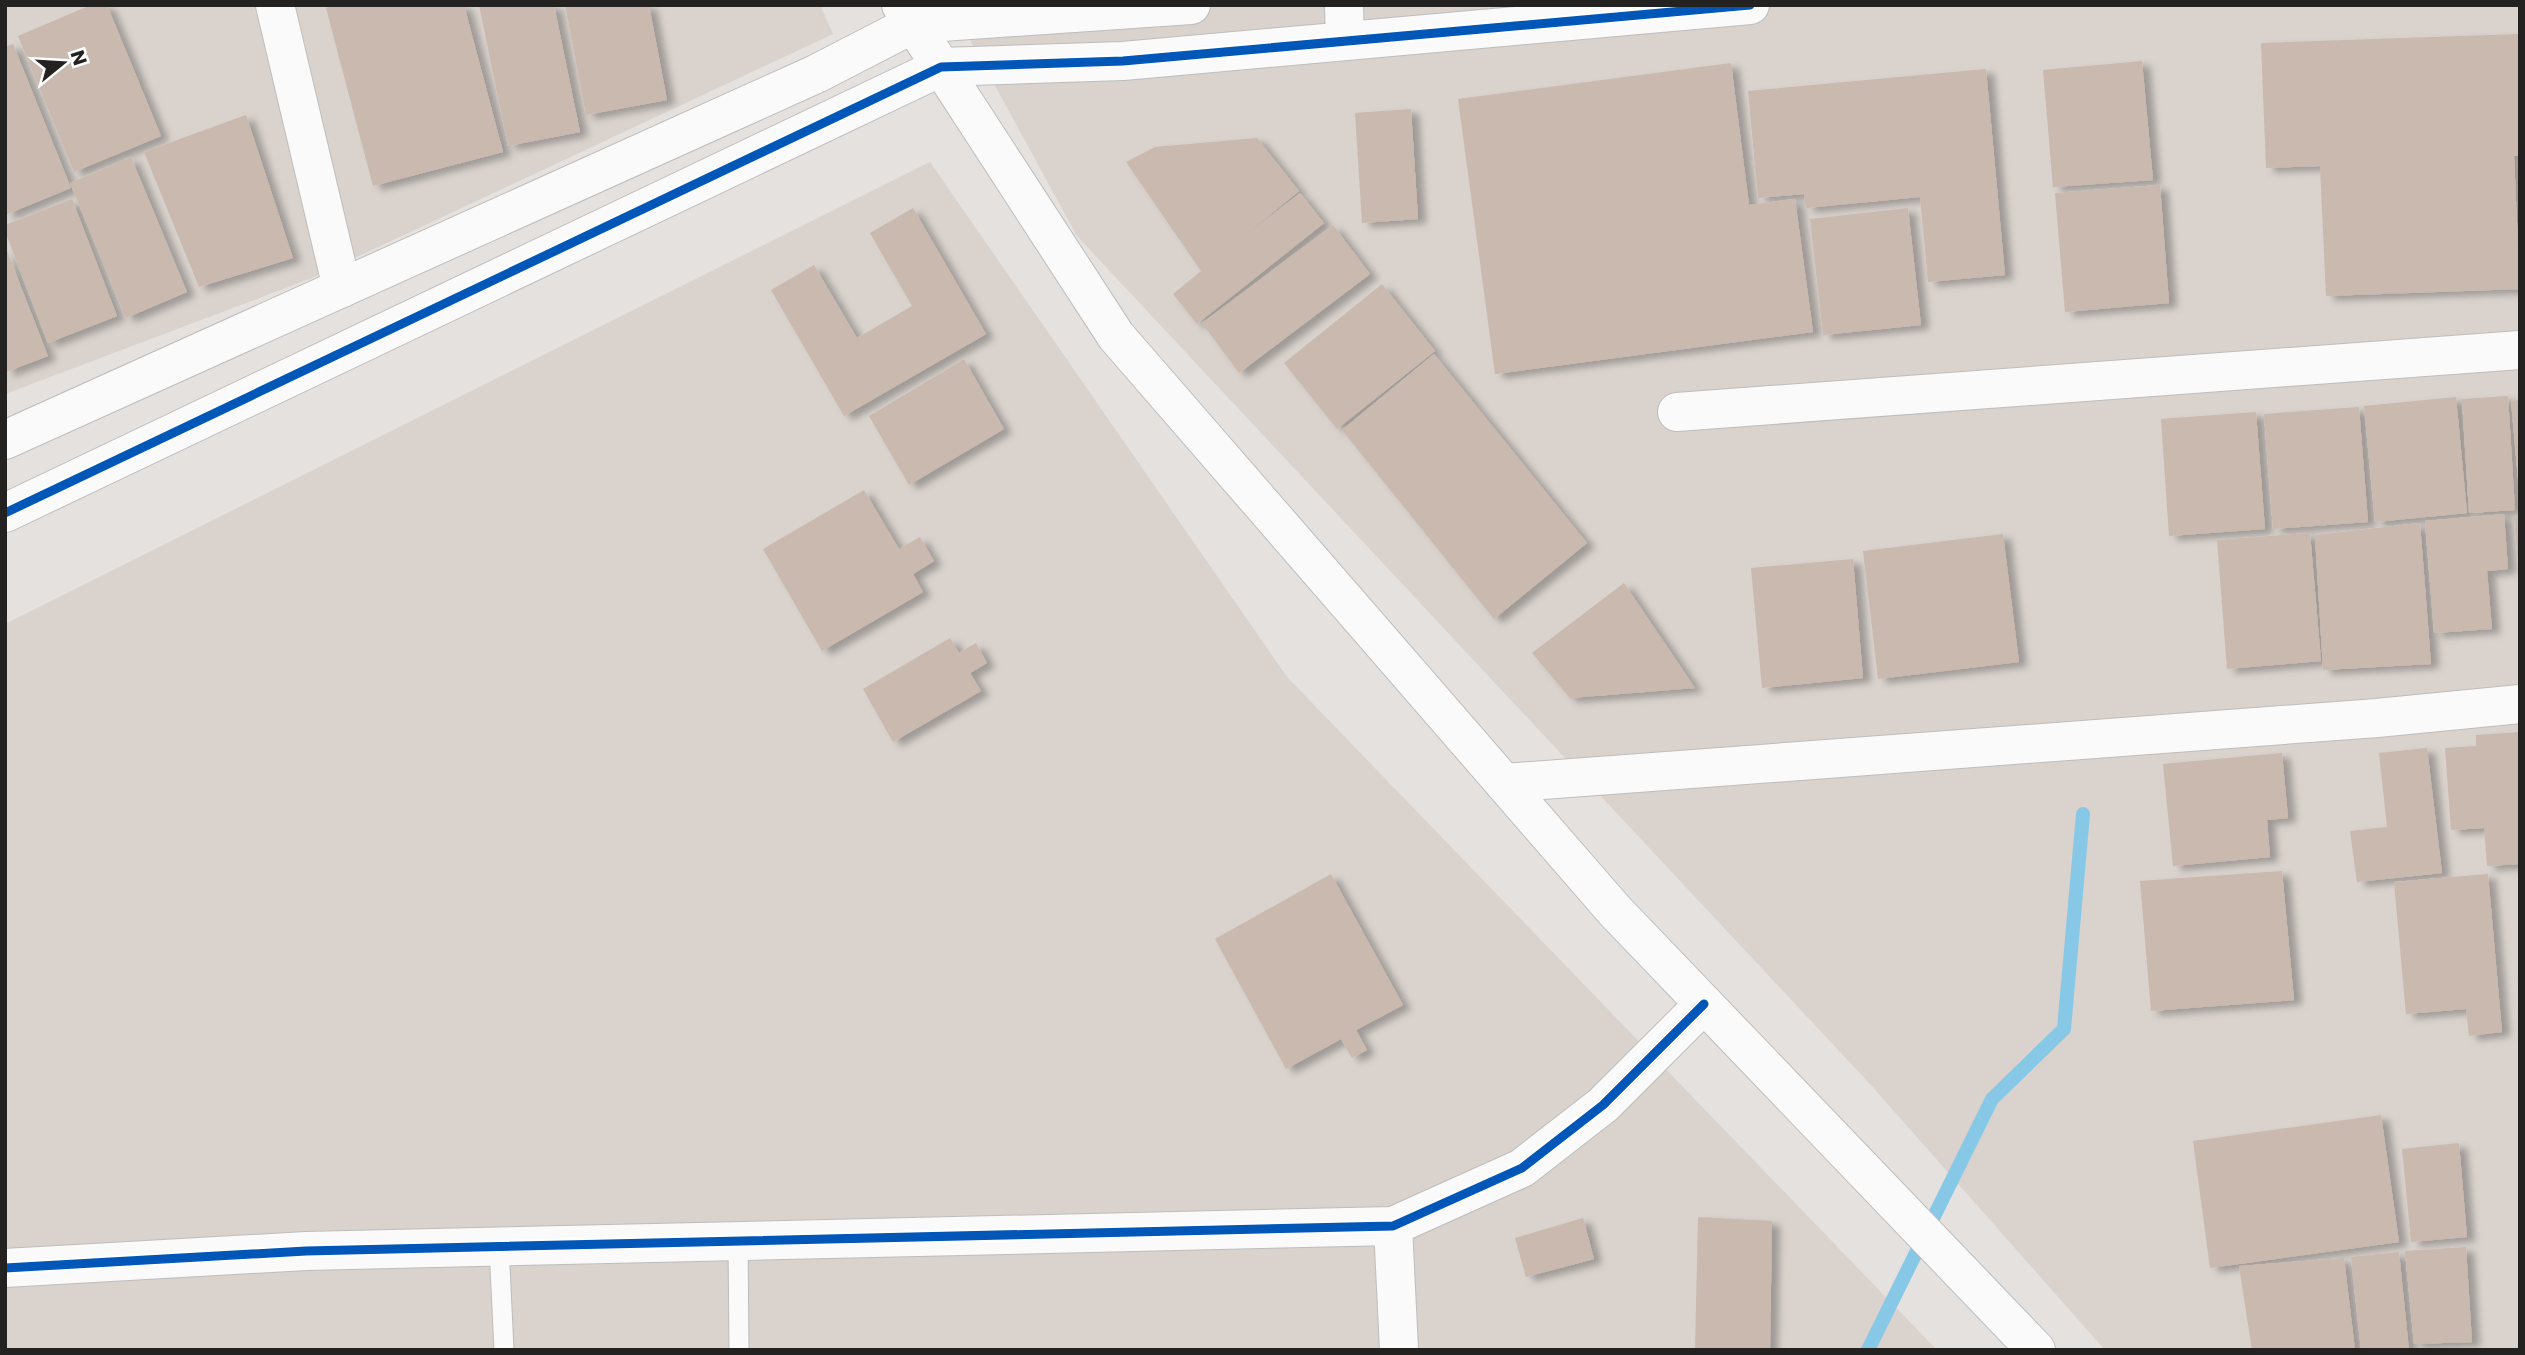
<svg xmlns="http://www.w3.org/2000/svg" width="2525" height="1355" font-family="Poppins,sans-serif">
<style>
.built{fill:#d9d2cd}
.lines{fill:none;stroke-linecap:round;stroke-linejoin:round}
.stream{stroke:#88c8e7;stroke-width:14}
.building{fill:#c9b9af;filter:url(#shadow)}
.service-casing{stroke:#bfbdbc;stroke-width:21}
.minor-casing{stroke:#bfbdbc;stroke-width:40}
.tertiary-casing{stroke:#bfbdbc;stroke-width:40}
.secondary-casing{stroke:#bfbdbc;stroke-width:40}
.service{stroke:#fbfafa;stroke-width:19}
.minor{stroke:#fbfafa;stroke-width:38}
.tertiary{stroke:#fbfafa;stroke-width:38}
.secondary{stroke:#fbfafa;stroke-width:38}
.cycleway-casing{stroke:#fff;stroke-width:13}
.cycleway{stroke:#0057b8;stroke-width:9}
</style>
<defs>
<filter id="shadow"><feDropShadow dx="8" dy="4.5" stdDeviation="3.5" flood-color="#0004"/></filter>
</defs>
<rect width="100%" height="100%" fill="#e4e1df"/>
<path class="built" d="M 5,5 L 820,5 L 833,34 L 312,278 L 5,394 Z
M 951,5 L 2520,5 L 2520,1350 L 2105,1350 L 1870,1084 L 1077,236 Z
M 930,162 L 1287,677 L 1937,1350 L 5,1350 L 5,624 Z"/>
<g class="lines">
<path class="stream" d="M 1868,1350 L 1992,1099 L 2064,1029 L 2083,814"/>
</g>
<path class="building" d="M 91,5 L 107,5 L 161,136 L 74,172 L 18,36 Z
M 334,5 L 464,5 L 503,152 L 373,186 L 326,8 Z
M 479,5 L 554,5 L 580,132 L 508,146 Z
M 565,5 L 649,5 L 667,100 L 586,115 Z
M 2520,34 L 2520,156 L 2514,156 L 2520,289 L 2326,296 L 2320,166 L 2266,168 L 2261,43 Z
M 13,44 L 71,188 L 5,215 L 5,47 Z
M 2142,61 L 2153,180 L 2053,187 L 2043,70 Z
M 1731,63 L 1749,205 L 1795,199 L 1813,332 L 1495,374 L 1458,99 Z
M 1986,69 L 2005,275 L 1928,282 L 1920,197 L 1806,208 L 1804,194 L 1758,198 L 1748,91 Z
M 1411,109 L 1418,219 L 1362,223 L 1355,113 Z
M 246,115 L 293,258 L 199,287 L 144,152 Z
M 1257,138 L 1299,191 L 1248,233 L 1300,193 L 1324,223 L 1197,324 L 1173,294 L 1201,271 L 1126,162 L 1155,147 Z
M 131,157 L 187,292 L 126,318 L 70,183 Z
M 2160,185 L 2169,303 L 2065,312 L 2055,193 Z
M 72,199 L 117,316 L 48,343 L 5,231 L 5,225 Z
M 913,208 L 986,334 L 844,416 L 771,290 L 814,265 L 857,338 L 912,306 L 870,233 Z
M 1908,208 L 1921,325 L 1823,335 L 1810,219 Z
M 1333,225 L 1370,274 L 1239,373 L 1202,323 Z
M 5,246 L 48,356 L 6,372 L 5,369 Z
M 1382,284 L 1435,351 L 1337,429 L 1284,363 Z
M 1434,354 L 1587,543 L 1494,619 L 1342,430 Z
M 964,359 L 1004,429 L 909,485 L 869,416 Z
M 2508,396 L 2515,510 L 2469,513 L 2462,399 Z
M 2456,397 L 2467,513 L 2375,522 L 2364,406 Z
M 2520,400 L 2520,478 L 2518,478 L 2511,401 Z
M 2359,407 L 2368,522 L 2273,529 L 2264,414 Z
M 2256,412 L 2265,529 L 2169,536 L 2161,419 Z
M 864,490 L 899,549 L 920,537 L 934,561 L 913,574 L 923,592 L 822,651 L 763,549 Z
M 2504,514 L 2508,569 L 2487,571 L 2492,629 L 2434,633 L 2425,521 Z
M 2514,518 L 2520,518 L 2520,562 L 2518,562 Z
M 2420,523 L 2431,664 L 2323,670 L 2315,535 Z
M 2310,533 L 2321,661 L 2227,669 L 2217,540 Z
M 2003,534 L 2019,662 L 1878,679 L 1863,551 Z
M 1853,559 L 1863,678 L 1762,688 L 1751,568 Z
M 1624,583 L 1695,688 L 1570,698 L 1532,653 Z
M 950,638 L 959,653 L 976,643 L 987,663 L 970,673 L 981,691 L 893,742 L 863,689 Z
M 2520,732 L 2520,864 L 2487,866 L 2484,828 L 2451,830 L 2445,748 L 2476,746 L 2476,735 Z
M 2427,748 L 2442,873 L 2357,882 L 2350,831 L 2387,827 L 2379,753 Z
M 2282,753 L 2288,818 L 2267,820 L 2270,857 L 2173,866 L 2163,764 Z
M 2282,871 L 2294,1000 L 2151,1011 L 2140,881 Z
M 1331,874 L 1403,1005 L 1356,1030 L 1367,1050 L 1352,1058 L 1341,1039 L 1286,1069 L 1215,939 Z
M 2488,874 L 2502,1032 L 2469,1036 L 2466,1009 L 2406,1014 L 2394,882 Z
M 2381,1115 L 2399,1242 L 2210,1268 L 2193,1141 Z
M 2459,1143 L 2467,1237 L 2411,1242 L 2402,1149 Z
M 1698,1217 L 1772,1221 L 1770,1350 L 1695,1350 Z
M 1583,1218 L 1594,1259 L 1526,1277 L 1515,1238 Z
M 2466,1247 L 2472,1342 L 2414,1344 L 2405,1251 Z
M 2399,1252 L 2409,1350 L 2361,1350 L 2351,1257 Z
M 2344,1258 L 2355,1350 L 2252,1350 L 2239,1266 Z"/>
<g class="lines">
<defs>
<path id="service" d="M 738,1241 L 739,1350
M 499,1246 L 504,1350"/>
<path id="minor" d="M 275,5 L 342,288
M 1677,412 L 2520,350
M 1504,783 L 2377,718 L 2520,704
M 1393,1226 L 1399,1350
M 5,1268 L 306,1251 L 1393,1226 L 1522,1168 L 1603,1105 L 1704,1004"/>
<path id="tertiary" d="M 1344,5 L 1345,41
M 5,440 L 816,74 L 913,24 L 1191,5
M 5,513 L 941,67 L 1123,61 L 1750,5"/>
<path id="secondary" d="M 901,5 L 1116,336 L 1615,911 L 2036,1350"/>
</defs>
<use href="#service" class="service-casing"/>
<use href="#minor" class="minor-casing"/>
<use href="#tertiary" class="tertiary-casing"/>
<use href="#secondary" class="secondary-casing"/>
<use href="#service" class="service"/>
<use href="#minor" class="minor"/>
<use href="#tertiary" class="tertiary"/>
<use href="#secondary" class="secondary"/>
<defs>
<path id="cycleway" d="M 5,513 L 941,67 L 1123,61 L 1750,5
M 5,1268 L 306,1251 L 1393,1226 L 1522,1168 L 1603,1105 L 1704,1004"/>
</defs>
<use href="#cycleway" class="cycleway-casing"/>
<use href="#cycleway" class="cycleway"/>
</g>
<rect width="2525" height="1355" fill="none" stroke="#242221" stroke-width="14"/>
<g transform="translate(63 63) rotate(72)" stroke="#ffffff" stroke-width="5" paint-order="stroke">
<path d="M0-5L12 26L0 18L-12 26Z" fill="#242221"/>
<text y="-10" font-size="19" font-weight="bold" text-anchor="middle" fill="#242221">N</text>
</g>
</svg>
